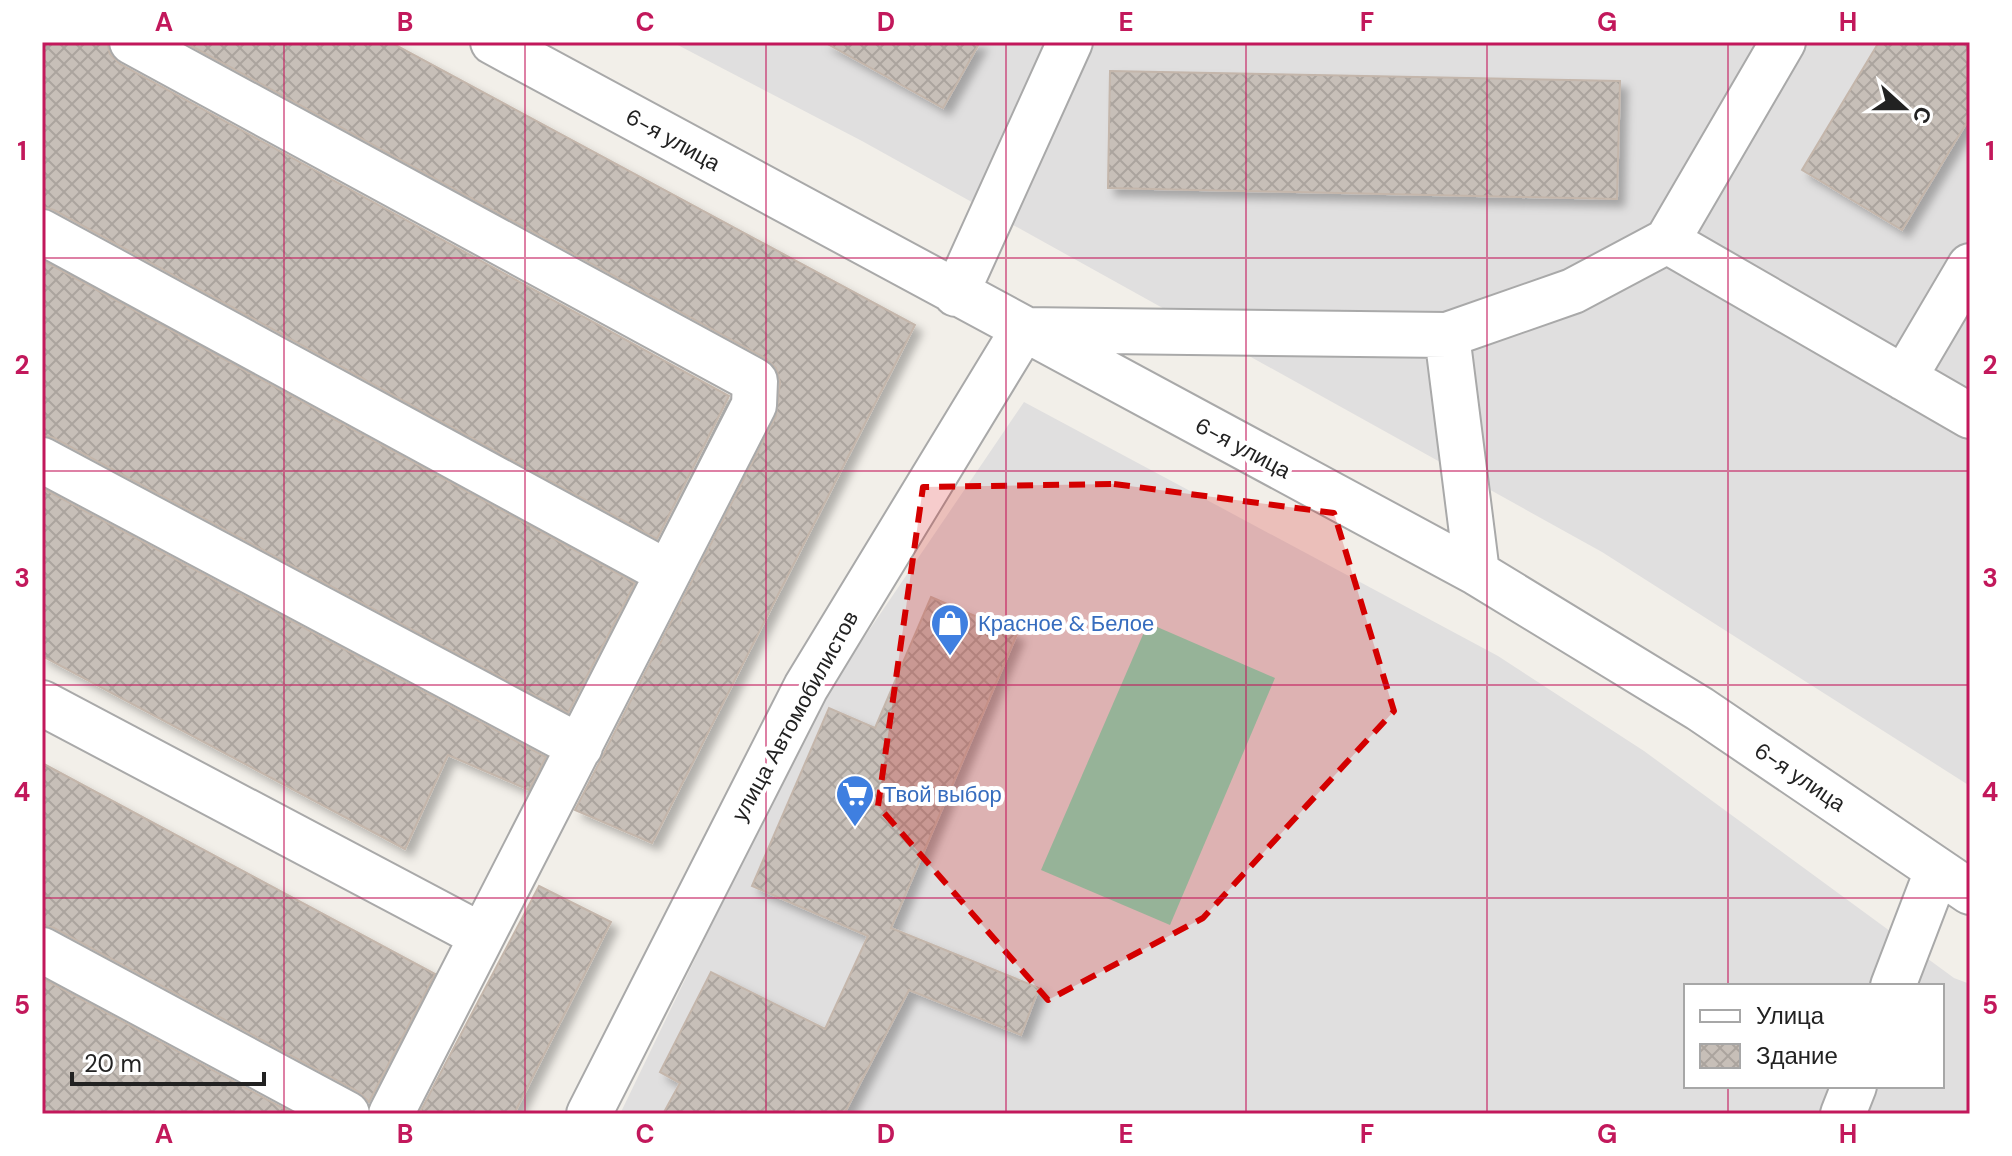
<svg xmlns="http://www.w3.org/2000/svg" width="2012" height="1156" font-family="'DM Sans',sans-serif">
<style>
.residential{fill:#e0dfdf;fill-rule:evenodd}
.pitch{fill:#88e0be}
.building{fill:url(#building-cross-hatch);stroke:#c4b6ab;stroke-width:2;filter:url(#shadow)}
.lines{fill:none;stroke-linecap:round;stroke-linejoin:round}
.minor-casing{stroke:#a9a9a9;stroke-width:48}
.minor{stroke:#fff;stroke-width:44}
.marked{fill:#d40000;fill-opacity:0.2;stroke:#d40000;stroke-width:6;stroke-dasharray:16 10;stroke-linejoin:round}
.grid{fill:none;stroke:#c2185b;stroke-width:2;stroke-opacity:0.55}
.labels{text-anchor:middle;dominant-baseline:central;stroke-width:8;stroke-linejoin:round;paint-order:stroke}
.street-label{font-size:22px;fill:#222;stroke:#fff}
.shop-label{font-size:22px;fill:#366cbe;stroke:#fff;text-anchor:start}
.neatline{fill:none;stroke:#c2185b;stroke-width:3}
.grid-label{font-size:26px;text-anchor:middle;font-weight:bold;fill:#c2185b}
</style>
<defs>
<pattern id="building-cross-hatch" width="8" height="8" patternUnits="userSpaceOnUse" patternTransform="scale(2)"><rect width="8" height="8" fill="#c7bfb8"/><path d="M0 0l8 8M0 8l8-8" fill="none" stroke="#aba49e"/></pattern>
<filter id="shadow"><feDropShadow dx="7" dy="7" stdDeviation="4" flood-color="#0004"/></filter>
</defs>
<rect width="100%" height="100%" fill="#f2efe9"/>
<path class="residential" d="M 672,42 L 1970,42 L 1970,786 L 1602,552 L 862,141 Z
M 1024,402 L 1498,656 L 1644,751 L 1954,978 L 1970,984 L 1970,1114 L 620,1114 L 817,707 ZM 1686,986 L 1942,986 L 1942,1086 L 1686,1086 Z"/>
<path class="pitch" d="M 1148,623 L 1275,678 L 1170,925 L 1041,870 Z"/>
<path class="building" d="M 42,42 L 107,42 L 110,54 L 120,64 L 729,396 L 657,539 L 54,210 L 42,207 Z
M 184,42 L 390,42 L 915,325 L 652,843 L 575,810 L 776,416 L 780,382 L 776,368 L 767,359 Z
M 824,42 L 980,42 L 943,108 Z
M 1879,42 L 1970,42 L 1970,117 L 1902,230 L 1802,170 Z
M 1110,71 L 1620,81 L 1617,199 L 1108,188 Z
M 42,260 L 635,583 L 568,713 L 54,438 L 42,435 Z
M 42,488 L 546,757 L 529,790 L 448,755 L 405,849 L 42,656 Z
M 931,597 L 1017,634 L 891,928 L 1039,988 L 1021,1035 L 909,990 L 844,1114 L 663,1114 L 680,1083 L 660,1072 L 711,972 L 825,1029 L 868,936 L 752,886 L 829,708 L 875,728 Z
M 42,763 L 435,974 L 369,1102 L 359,1092 L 54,928 L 42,925 Z
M 539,886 L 611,922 L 514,1114 L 419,1114 Z
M 42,978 L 294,1114 L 42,1114 Z"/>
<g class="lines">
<defs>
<path id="minor" d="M 132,42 L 755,381 L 754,405 L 391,1114
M 493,42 L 1477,573 L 1700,709 L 1970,892
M 42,232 L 668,573
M 1667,241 L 1970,416
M 956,294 L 1070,42
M 1904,378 L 1970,266
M 42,460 L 580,747
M 1477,573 L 1447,335 L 1573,291 L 1667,241 L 1783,42
M 42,703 L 482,936
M 42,950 L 347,1114
M 1893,986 L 1937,871
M 589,1114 L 806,687 L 1023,330 L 1447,335
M 1843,1114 L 1854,1086"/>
</defs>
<use href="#minor" class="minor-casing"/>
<use href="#minor" class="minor"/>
</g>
<path class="marked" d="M 1114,484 L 1334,513 L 1394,711 L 1203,918 L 1048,1000 L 878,806 L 923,487 Z"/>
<path class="grid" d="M 284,42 L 284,1114M 525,42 L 525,1114M 766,42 L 766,1114M 1006,42 L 1006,1114M 1246,42 L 1246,1114M 1487,42 L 1487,1114M 1728,42 L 1728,986M 42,258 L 1970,258M 42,471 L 1970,471M 42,685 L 1970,685M 42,898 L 1970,898M 1728,1086 L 1728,1114"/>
<defs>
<symbol id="shop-pin" viewBox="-11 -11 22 30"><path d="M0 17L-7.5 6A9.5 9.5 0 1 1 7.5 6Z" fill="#3f7fe0" stroke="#fff"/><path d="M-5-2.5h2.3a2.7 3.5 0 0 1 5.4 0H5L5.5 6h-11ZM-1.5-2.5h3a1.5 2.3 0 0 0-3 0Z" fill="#fff"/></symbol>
<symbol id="supermarket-pin" viewBox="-11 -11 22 30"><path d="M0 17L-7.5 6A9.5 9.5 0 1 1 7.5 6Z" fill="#3f7fe0" stroke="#fff"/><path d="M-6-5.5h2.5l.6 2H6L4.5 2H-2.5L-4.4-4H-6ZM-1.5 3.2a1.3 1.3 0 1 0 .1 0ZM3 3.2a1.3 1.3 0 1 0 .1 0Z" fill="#fff"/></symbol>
</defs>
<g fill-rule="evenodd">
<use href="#shop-pin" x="928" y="601" width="44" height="60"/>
<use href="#supermarket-pin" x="833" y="772" width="44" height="60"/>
</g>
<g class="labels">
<g class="street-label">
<text transform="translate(673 140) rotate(29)">6-я улица</text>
<text transform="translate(1243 448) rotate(28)">6-я улица</text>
<text transform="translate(795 716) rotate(-61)">улица Автомобилистов</text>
<text transform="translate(1800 777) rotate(34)">6-я улица</text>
</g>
<g class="shop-label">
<text x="978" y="623">Красное &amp; Белое</text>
<text x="883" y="794">Твой выбор</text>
</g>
</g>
<rect width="2012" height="1156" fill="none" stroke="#ffffff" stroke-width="88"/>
<rect x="1684" y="984" width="260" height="104" fill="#ffffff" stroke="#a7a7a7" stroke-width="2"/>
<rect x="1700" y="1010" width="40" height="12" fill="#ffffff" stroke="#a7a7a7" stroke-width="2"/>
<text x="1756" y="1024" font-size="24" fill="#222222">Улица</text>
<rect x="1700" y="1044" width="40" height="24" fill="url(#building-cross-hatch)" stroke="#a7a7a7" stroke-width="2"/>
<text x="1756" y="1064" font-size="24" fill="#222222">Здание</text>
<g transform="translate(1904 108) rotate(111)" stroke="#ffffff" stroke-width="6" paint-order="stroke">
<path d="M0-6L14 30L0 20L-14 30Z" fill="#222222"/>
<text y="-12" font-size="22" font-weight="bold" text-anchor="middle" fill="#222222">С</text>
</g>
<path d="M72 1072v12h192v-12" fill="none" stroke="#222222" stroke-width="4"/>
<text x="84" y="1072" font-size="24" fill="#222222" stroke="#ffffff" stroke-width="6" paint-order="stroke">20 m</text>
<rect x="44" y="44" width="1924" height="1068" class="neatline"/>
<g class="grid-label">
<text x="164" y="31">A</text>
<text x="405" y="31">B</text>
<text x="645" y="31">C</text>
<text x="886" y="31">D</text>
<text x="1126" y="31">E</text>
<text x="1367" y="31">F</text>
<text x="1607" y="31">G</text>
<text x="1848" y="31">H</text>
<text x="22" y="160">1</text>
<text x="1990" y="160">1</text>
<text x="22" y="374">2</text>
<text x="1990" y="374">2</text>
<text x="22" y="587">3</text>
<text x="1990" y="587">3</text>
<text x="22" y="801">4</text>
<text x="1990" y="801">4</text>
<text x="22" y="1014">5</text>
<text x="1990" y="1014">5</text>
<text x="164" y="1143">A</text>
<text x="405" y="1143">B</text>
<text x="645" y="1143">C</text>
<text x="886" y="1143">D</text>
<text x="1126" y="1143">E</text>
<text x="1367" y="1143">F</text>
<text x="1607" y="1143">G</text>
<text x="1848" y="1143">H</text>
</g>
</svg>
